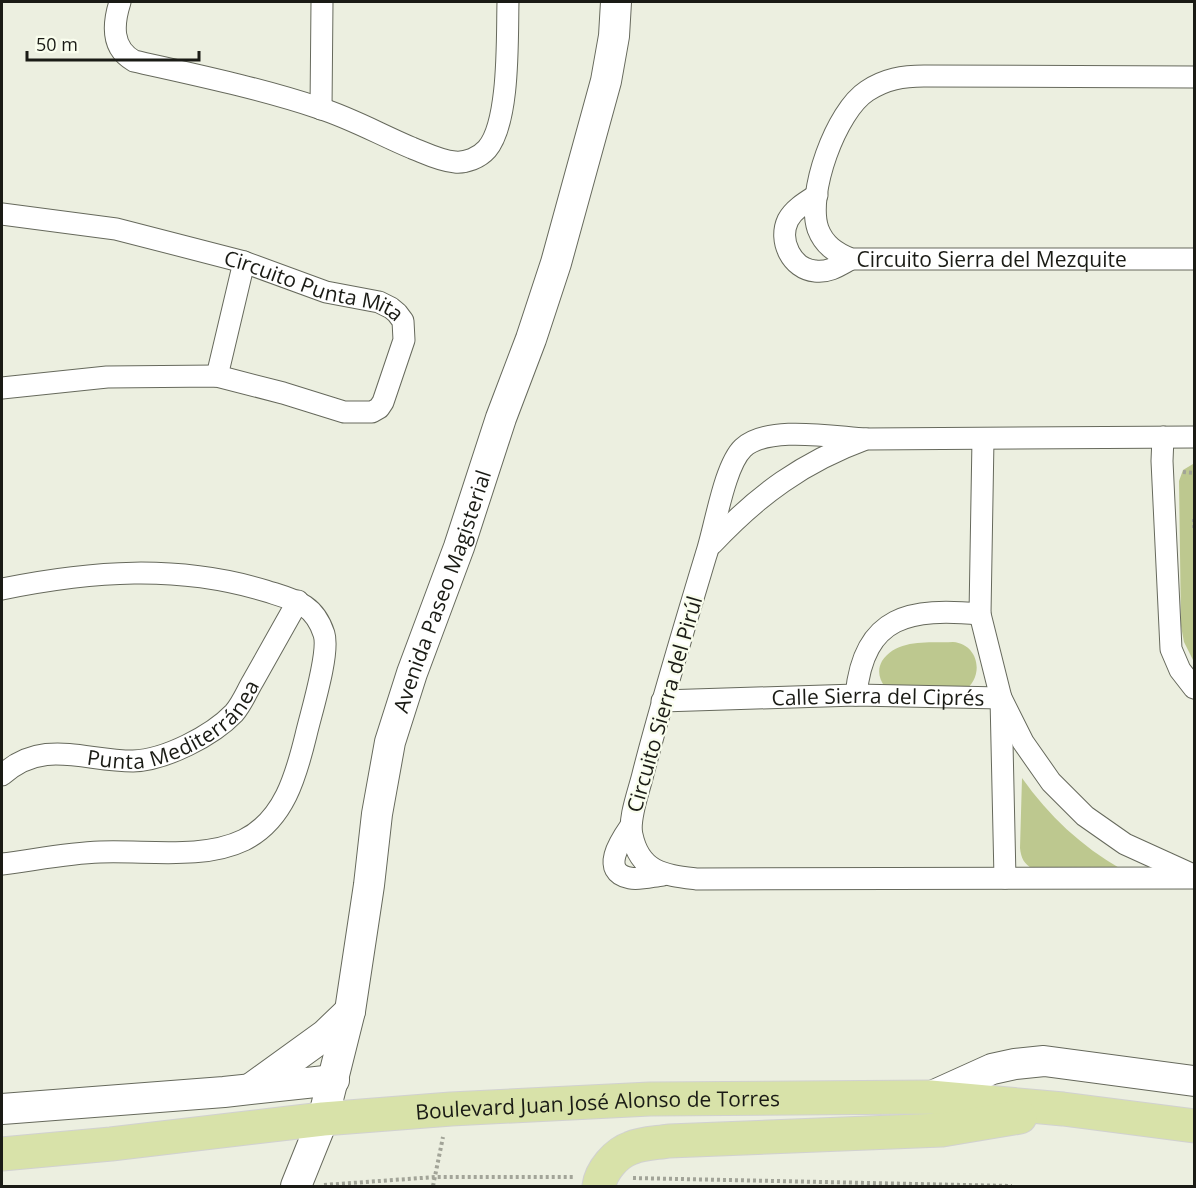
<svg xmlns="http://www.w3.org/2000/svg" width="1196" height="1188" font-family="'Open Sans',sans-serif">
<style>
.green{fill:#bdc88f}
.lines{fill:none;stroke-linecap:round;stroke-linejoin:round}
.street-casing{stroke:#66695c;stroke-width:23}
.secondary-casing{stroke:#66695c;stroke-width:32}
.primary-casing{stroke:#d1d1d0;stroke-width:35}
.path{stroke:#a2a498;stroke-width:4;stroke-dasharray:3 3;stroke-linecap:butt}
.street{stroke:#fff;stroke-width:21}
.secondary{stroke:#fff;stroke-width:30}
.primary{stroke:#d8e2a9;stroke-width:33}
.labels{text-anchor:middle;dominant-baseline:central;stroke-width:4.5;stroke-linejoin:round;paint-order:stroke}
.street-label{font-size:21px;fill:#1a1b15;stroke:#f9fded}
</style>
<rect width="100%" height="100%" fill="#ecefe0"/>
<path class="green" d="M 1193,464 L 1194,464 L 1194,662 L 1184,642 L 1181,626 L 1179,481 L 1183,470 Z
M 953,642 C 979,644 985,677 964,691 L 885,687 C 879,679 877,670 882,661 C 897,638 930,643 953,642 Z
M 1022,778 C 1049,816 1081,846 1121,869 L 1033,869 C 1024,864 1021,858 1020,848 Z"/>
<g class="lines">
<defs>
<g id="street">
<path d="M 120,2 C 113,24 111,48 134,61 C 196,75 259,88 319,108 C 351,118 381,135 412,148 C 425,153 440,161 455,162 C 466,163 479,158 487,149 C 510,122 507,37 508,2"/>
<path id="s1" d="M 1194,77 L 924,76 C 903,76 885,79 867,91 C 836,111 806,194 818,229 C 824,245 836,253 851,259 L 1194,259"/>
<path d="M 321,109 L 322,2"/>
<path d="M 817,195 C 806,202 794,209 788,220 C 778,241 792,269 815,271 C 829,273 840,265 851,259"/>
<path id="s2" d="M 2,214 L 116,229 L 244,262 L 326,292 L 379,302 L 391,308 L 397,313 L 403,321 L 404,340 L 383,402 L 379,408 L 372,412 L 344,412 L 283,393 L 217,376 L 107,377 L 2,388"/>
<path d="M 217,376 L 244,262"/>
<path d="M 1163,437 L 1162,461 L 1171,649 L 1180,670 L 1194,688"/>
<path d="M 866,439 C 833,437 767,425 743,448 C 724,466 715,529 706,555 C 684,628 662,700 643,774 C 639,791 628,819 632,835 C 640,873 665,875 697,879 L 1194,878"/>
<path d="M 983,439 L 980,614 L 1001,698 L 1005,878"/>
<path d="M 712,544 C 758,495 803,462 866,439 L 1194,437"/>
<path d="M 2,589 C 91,571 177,564 266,591 C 294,600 314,603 324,634 C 330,653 311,713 306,735 C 296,776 284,820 244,840 C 203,860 145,850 100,852 C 68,853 34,860 2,864"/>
<path d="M 856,695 C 864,614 911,608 980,614"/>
<path id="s3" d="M 662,701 L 856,695 L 1001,698 L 1023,742 L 1051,782 L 1085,816 L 1125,844 L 1191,874"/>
<path id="s4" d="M 2,775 C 43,738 84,761 133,761 C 165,760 212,736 234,713 C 242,704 247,691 253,681 C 268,654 283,628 298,601"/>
<path d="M 630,827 C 621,840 599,872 630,878 C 640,880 653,876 663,875"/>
</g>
<g id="secondary">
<path d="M 253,1087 L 325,1035 L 350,1011"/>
<path d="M 930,1097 L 992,1069 L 1015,1064 L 1044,1061 L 1194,1081"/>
<path d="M 2,1109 L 224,1092 L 334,1080"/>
<path id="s5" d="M 296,1186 L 323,1119 L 350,1011 L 369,885 L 377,814 L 390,742 L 412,673 L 459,547 L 501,418 L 531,339 L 556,263 L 606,81 L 614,36 L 616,2"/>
</g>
<g id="primary">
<path id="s6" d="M 2,1154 L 111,1144 L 323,1119 L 451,1109 L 650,1099 L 930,1097 L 1063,1109 L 1194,1126"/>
<path d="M 599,1186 C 601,1171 616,1153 631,1148 C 642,1143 657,1143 669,1141 L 942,1130 L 1020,1117"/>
</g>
</defs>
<use href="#street" class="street-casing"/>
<use href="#secondary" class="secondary-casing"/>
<use href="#primary" class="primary-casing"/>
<path class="path" d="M 1183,472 L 1194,473
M 1194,519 L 1194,531
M 633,1178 L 1012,1186
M 324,1185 L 435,1177 L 574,1177
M 433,1186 L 443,1137"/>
<use href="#street" class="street"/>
<use href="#secondary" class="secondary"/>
<use href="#primary" class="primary"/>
</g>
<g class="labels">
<g class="street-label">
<text stroke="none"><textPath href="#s1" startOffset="669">Circuito Sierra del Mezquite</textPath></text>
<text stroke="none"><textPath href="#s2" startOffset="321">Circuito Punta Mita</textPath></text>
<text stroke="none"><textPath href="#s5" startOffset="615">Avenida Paseo Magisterial</textPath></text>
<text stroke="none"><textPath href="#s3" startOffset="216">Calle Sierra del Ciprés</textPath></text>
<text transform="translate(664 704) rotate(-74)">Circuito Sierra del Pirúl</text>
<text stroke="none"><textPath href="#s4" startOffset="189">Punta Mediterránea</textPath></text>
<text stroke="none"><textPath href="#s6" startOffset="598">Boulevard Juan José Alonso de Torres</textPath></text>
</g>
</g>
<rect width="1196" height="1188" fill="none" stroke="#1a1b15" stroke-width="6"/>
<path d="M27 51v9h172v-9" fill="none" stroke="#1a1b15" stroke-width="3"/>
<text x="36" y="51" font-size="18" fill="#1a1b15" stroke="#f9fded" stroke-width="4.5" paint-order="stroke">50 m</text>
</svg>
